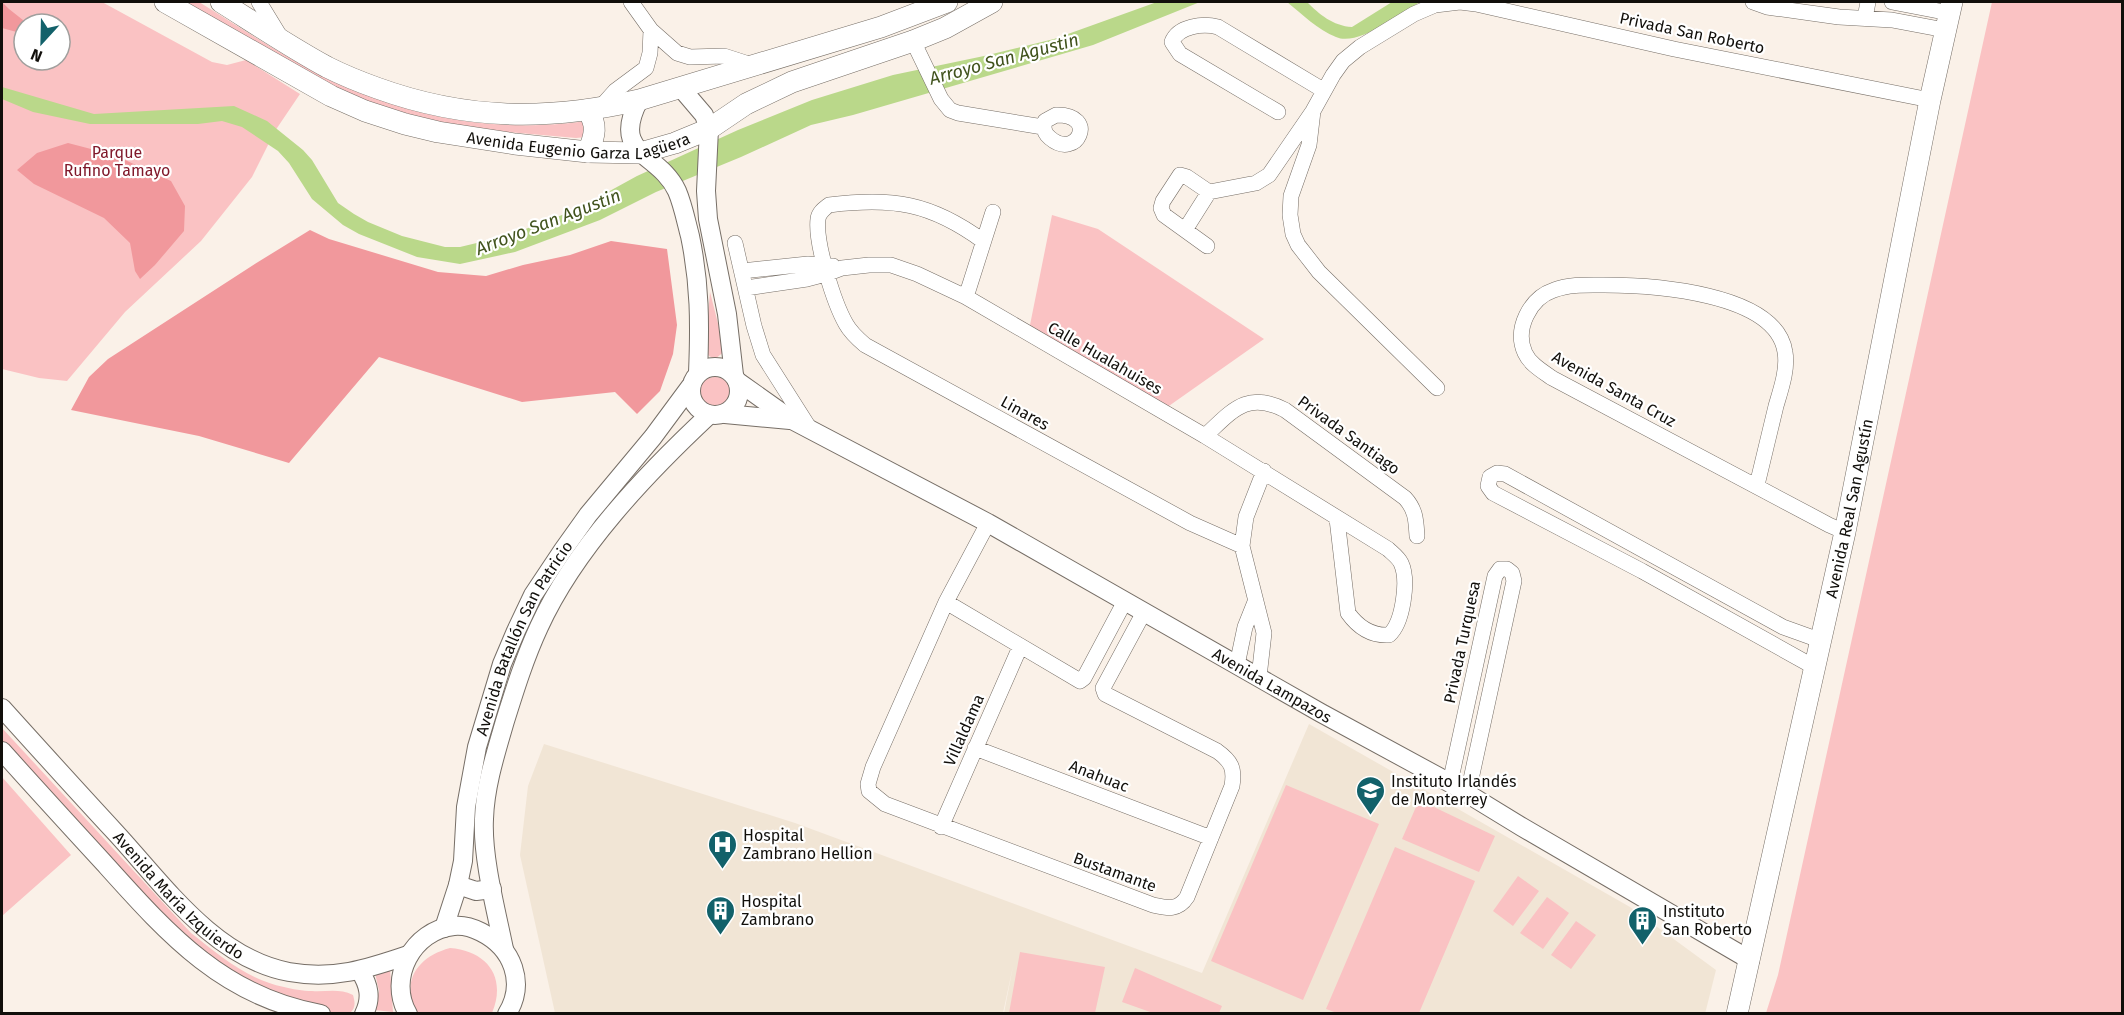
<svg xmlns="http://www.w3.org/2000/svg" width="2124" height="1015" font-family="'Fira Sans',sans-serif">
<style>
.built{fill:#f1e5d5}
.green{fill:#fac2c3;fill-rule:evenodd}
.forest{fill:#f1989c}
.water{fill:#bad88a}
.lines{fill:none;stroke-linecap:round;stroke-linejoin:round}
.minor-casing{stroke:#766e66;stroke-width:16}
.tertiary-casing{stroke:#766e66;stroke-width:20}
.secondary-casing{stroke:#766e66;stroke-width:22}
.minor{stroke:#fff;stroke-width:15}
.tertiary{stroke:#fff;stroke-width:18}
.secondary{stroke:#fff;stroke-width:21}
.labels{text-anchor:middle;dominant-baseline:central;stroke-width:4.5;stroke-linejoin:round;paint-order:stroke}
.street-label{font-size:16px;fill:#110f0b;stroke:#fff}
.park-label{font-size:16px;fill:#80192b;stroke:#fff}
.poi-label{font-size:16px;fill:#110f0b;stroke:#fff;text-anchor:start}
.water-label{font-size:18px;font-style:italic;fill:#41531d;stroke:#fff}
</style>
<rect width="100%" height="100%" fill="#faf1e8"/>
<path class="built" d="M 1309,724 L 1630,907 L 1716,970 L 1705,1014 L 1004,1013 L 1013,966 L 1003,1013 L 555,1013 L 520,855 L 528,786 L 544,744 L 795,823 L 1202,973 Z"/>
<path class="green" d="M 2,2 L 102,2 L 212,62 L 227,65 L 246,60 L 300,94 L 275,131 L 252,177 L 201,241 L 125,312 L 67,381 L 39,378 L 2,369 ZM 24,24 L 60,24 L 60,60 L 24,60 Z
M 183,2 L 199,2 C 246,31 294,64 345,86 C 421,120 504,133 586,121 L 586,137 L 576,138 L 451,127 L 419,120 L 342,93 Z
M 1992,2 L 2122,2 L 2122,1013 L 1766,1013 L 1778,975 Z
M 1052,215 L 1098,229 L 1264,339 L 1166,408 L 1029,330 Z
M 710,292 L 725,351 L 715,359 L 709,356 L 705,350 Z
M698 394a17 17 0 1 1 34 0a17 17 0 1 1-34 0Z
M 2,728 L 191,933 C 219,955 248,980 284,987 C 292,989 303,991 312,991 C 327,992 339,988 353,995 C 355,1002 356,1008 350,1013 L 329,1013 L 280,999 L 198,951 L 2,744 Z
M 2,777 L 71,855 L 2,916 Z
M 1286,785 L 1379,824 L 1303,1000 L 1211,961 Z
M 1419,800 L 1495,836 L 1479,872 L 1402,839 Z
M 1395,847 L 1475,881 L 1419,1013 L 1337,1013 L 1326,1009 Z
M 1518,876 L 1539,891 L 1513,926 L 1493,911 Z
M 1547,897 L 1569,913 L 1543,949 L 1520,933 Z
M 1576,921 L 1596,935 L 1571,969 L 1551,955 Z
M 450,948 C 487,951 507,977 492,1013 L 416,1013 C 401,981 417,957 450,948 Z
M 1020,952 L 1105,967 L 1095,1013 L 1009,1013 Z
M 390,968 L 393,1012 L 374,1010 L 379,991 L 375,973 Z
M 1135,968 L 1222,1006 L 1219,1013 L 1153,1013 L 1122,1002 Z"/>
<path class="forest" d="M 2,2 L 9,9 L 28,24 L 24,24 L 24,34 L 2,28 Z
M 68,143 L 114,155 L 171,181 L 185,206 L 184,231 L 155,265 L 140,279 L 135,271 L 130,243 L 104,218 L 34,184 L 17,170 L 37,153 Z
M 310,230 L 329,239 L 438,272 L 486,276 L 523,265 L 570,255 L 611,241 L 667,249 L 677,325 L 673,354 L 660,391 L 637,414 L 615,392 L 522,402 L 379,357 L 289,463 L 199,436 L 71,410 L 89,377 L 108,359 L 258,262 Z"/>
<path class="water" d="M 1157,2 L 1200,2 L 1093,45 L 853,115 L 811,125 L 741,157 L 656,192 L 600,220 L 515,252 L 460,264 L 417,257 L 359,234 L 343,225 L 312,199 L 289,163 L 278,151 L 242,127 L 222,121 L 198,124 L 90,124 L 33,112 L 2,99 L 2,87 L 94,114 L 234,106 L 267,121 L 303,150 L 312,160 L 338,203 L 354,214 L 368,222 L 402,236 L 445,247 L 460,247 L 510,235 L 575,210 L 637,176 L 738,130 L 812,100 L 893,75 L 984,56 L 1054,39 Z
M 1287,2 L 1307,2 C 1319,14 1333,26 1352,27 L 1392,2 L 1420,2 C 1401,13 1358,47 1336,37 C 1318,30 1302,14 1287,2 Z"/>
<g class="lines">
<defs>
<path id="minor" d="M 259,2 L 281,38
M 631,2 L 651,30 L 677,53 L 690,57 L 724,56 L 755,66
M 1753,2 L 1767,7 L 1839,17 L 1892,20 L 1945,30
M 1892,2 L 1949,13
M 1865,18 L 1868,2
M 913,41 L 941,99 L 950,110 L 958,113 L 1043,127
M 599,109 L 615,91 L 646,68 L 650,53 L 651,30
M 1313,111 L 1309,145 L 1291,196 L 1290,215 L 1293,234 L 1298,245 L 1319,272 L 1437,388
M 1278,112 L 1180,54 L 1172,42 C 1178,26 1203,23 1218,27 L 1323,90
M 1056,115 C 1099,114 1077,161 1050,138 C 1044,133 1043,128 1045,121 Z
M 1209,192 L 1256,183 L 1269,175 L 1313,111 L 1333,75 L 1343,61 L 1360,47 L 1414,14 L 1435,5 L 1460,2 L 1476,4 L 1674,49 L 1930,100
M 1185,230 L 1209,192
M 983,241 C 931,203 893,197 829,205 C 824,209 819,212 818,219 C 815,243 834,303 846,324 C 851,333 858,339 865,345 L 1190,523 L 1242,546
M 735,243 L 754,326 L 763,355 L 810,429
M 1207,246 L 1164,215 L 1161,208 L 1163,201 L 1180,175 L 1187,177 L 1209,192
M 742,271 L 808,264 L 833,266
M 746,288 L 807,279 L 826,274 L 842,268 L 869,265 L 891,265 L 917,274 L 966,297 L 1205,436 L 1388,549 C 1392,553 1398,557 1401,563 C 1409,580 1403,623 1389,635 C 1372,636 1358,627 1348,613 L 1337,519
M 966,297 L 993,212
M 1205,436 C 1232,411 1247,390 1285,410 L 1405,498 C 1416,510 1416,521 1417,536
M 1757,485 C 1763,459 1770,432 1776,406 C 1781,389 1788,369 1785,352 C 1776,292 1650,285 1604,285 C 1587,285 1570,284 1554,290 C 1530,298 1514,329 1525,353 C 1530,364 1542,371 1552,378 L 1829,525 L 1845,532
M 988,523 L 946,602 L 873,767 L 868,784 L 869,791 L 885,804 L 1153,905 C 1167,908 1178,911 1187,897 L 1232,786 C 1235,768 1231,761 1217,751 L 1105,694 L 1103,688 L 1144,612
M 946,602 L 1080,681 L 1084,678 L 1125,601
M 1237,665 L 1245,627 L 1255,602
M 1816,668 L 1642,571 L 1493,493 L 1488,486 L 1490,477 L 1497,473 L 1505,474 L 1783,627 L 1822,641
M 1259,677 L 1264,633 L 1242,546 L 1246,517 L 1264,471
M 975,748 L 1211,838
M 1450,783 L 1495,576 L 1500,569 L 1507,569 L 1512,573 L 1514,581 L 1468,793
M 941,827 L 1020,647"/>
<g id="tertiary">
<path d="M 681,88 L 704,115 L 709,129 L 706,191 L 708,219 L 727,314 L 734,375"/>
<path d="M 639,100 C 610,156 659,152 677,191 C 683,205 686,221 690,236 C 700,284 700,324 698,373"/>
<circle cx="715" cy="391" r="24"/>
<path id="s1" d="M 737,381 L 792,420 L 988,523 L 1321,713 L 1450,783 L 1522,827 L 1750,960"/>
<path d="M 725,414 L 790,420"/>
<path id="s2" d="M 2,708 C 39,749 77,791 115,832 C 163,884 214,958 289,972 C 333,980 367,969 408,955"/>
<path d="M 2,751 C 36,789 70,826 104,863 C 167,933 223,997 321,1014"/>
<path d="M 458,885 L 476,891 L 492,889"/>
<path id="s3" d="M 444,928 L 458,885 L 463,861 L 466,807 L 477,747 L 502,664 L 516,631 L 533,595 L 563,550 L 588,515 L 653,437 L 690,387"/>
<path d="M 504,949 C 496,910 482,857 484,819 C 485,786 496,752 505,721 C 515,689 525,657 539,627 C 575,548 646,474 709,415"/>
<path d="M 360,971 C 369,985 372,998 364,1014"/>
<path d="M 408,1014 C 387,978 413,930 454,926 C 463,925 473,928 481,932 C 513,948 526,983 507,1014"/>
</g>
<g id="secondary">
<path id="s4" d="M 165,2 L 331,96 L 365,111 L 405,124 L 438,132 L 515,144 L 588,152 L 640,153 L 675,143 L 709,129 L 746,104 L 792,82 L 913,41 L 945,28 L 992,2"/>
<path d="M 221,2 C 256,24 290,47 327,67 C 343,75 360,82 377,88 C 465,120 548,121 639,100 L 881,27 L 947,2"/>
<path d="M 587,110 C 598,124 595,136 588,152"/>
<path id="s5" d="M 1737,1014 L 1845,532 L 1930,100 L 1952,2"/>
</g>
</defs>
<use href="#minor" class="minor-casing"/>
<use href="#tertiary" class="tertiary-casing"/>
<use href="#secondary" class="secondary-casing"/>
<use href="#minor" class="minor"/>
<use href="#tertiary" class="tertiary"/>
<use href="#secondary" class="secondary"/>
</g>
<defs>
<symbol id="university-pin" viewBox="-11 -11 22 30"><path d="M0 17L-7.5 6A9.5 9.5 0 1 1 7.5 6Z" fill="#12616a" stroke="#fff"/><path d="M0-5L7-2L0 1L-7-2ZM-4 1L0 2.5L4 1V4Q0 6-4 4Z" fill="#fff"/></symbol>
<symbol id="hospital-pin" viewBox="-11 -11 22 30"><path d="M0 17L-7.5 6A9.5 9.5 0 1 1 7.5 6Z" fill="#12616a" stroke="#fff"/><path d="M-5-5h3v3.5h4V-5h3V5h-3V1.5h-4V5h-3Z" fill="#fff"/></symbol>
<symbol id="building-pin" viewBox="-11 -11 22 30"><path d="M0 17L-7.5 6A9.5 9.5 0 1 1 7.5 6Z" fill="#12616a" stroke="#fff"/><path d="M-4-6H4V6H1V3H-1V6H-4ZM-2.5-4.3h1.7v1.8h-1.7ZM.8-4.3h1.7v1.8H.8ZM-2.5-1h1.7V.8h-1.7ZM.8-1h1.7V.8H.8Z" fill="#fff"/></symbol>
</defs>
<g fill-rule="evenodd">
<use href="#university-pin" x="1354" y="774" width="33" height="45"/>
<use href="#hospital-pin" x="706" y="828" width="33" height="45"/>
<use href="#building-pin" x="704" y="894" width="33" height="45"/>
<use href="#building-pin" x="1626" y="904" width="33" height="45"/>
</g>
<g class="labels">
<g class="street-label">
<text transform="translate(1692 33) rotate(12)">Privada San Roberto</text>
<text stroke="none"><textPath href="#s4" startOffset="446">Avenida Eugenio Garza Lagüera</textPath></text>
<text transform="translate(1105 358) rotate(30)">Calle Hualahuises</text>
<text transform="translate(1614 389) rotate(29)">Avenida Santa Cruz</text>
<text transform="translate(1025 413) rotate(29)">Linares</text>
<text transform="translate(1349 435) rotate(36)">Privada Santiago</text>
<text stroke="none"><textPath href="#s5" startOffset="518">Avenida Real San Agustín</textPath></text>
<text stroke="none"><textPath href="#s3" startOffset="304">Avenida Batallón San Patricio</textPath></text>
<text transform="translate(1462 642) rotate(-78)">Privada Turquesa</text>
<text stroke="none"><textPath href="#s1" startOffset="616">Avenida Lampazos</textPath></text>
<text transform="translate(964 730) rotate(-66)">Villaldama</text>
<text transform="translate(1099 776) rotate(21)">Anahuac</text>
<text transform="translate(1115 872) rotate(20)">Bustamante</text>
<text stroke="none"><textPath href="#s2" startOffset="258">Avenida María Izquierdo</textPath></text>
</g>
<g class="park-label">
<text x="117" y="152">Parque<tspan x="117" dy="18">Rufino Tamayo</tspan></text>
</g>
<g class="poi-label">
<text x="1391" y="781">Instituto Irlandés<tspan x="1391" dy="18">de Monterrey</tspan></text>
<text x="743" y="835">Hospital<tspan x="743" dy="18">Zambrano Hellion</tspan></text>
<text x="741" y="901">Hospital<tspan x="741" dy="18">Zambrano</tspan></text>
<text x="1663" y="911">Instituto<tspan x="1663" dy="18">San Roberto</tspan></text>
</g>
<g class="water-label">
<text transform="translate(1004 59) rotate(-15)">Arroyo San Agustin</text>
<text transform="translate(548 222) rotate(-21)">Arroyo San Agustin</text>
</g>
</g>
<rect width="2124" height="1015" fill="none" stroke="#110f0b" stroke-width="6"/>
<g transform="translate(42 42) rotate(202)"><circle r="28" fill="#ffffff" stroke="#a09f9d" stroke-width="1.5"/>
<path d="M0-4.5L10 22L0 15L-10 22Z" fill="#12616a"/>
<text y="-9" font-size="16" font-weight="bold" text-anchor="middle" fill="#110f0b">N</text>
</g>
</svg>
